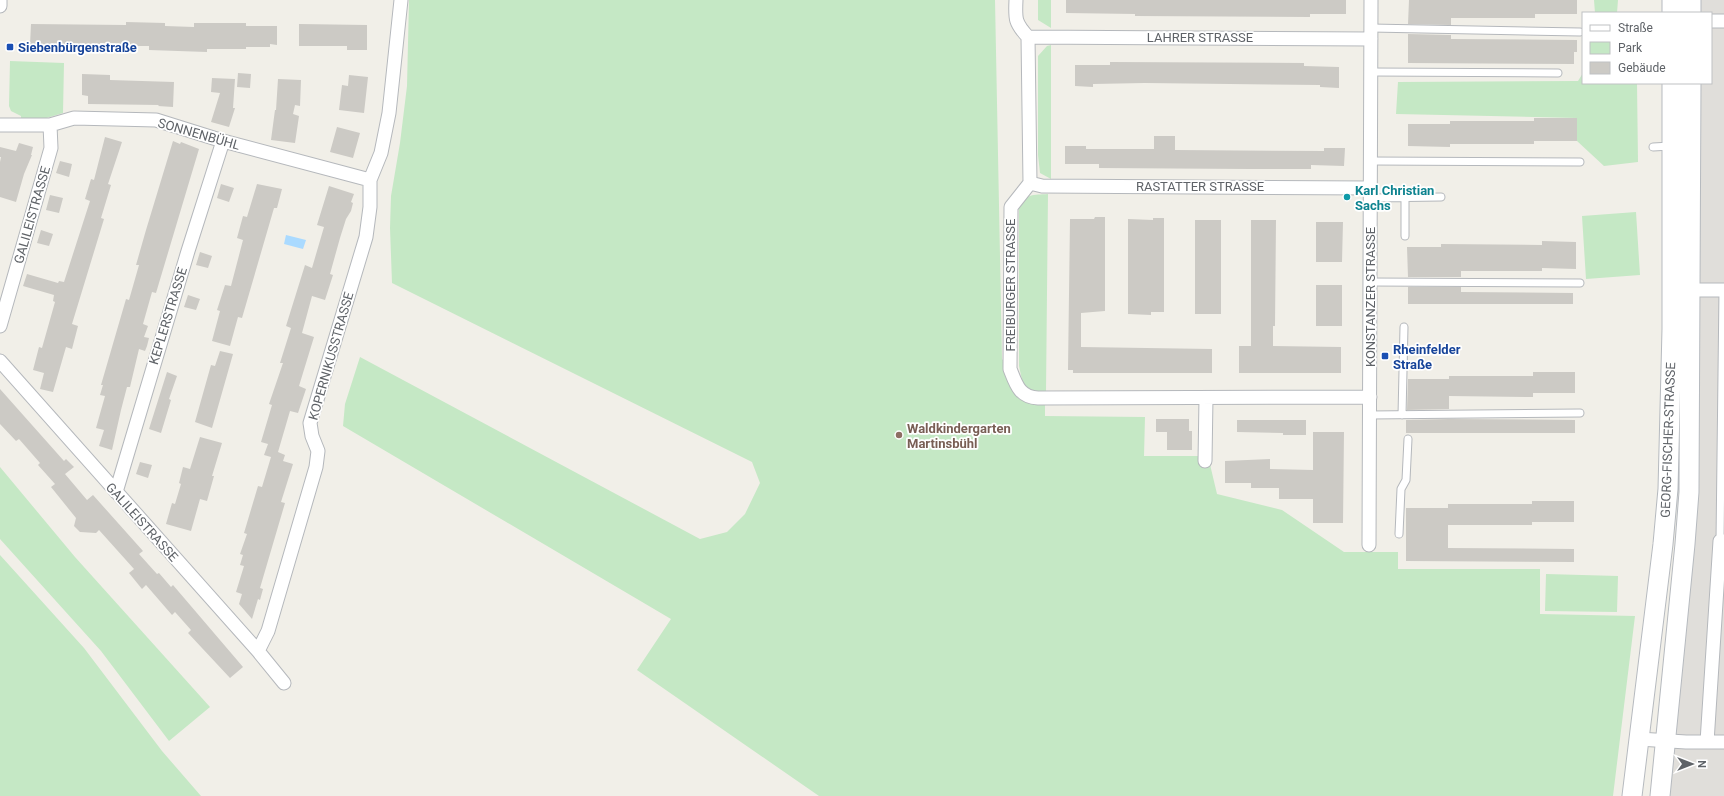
<svg xmlns="http://www.w3.org/2000/svg" width="1724" height="796" font-family="Roboto,sans-serif">
<style>
.industrial{fill:#e0deda}
.green{fill:#c5e8c5}
.water{fill:#aadaff}
.building{fill:#cccac5}
.lines{fill:none;stroke-linecap:round;stroke-linejoin:round}
.lane-casing{stroke:#b5b8bc;stroke-width:9}
.street-casing{stroke:#b5b8bc;stroke-width:15}
.secondary-casing{stroke:#b6babf;stroke-width:21}
.lane{stroke:#fff;stroke-width:7}
.street{stroke:#fff;stroke-width:13}
.secondary{stroke:#fff;stroke-width:19}
.transit-dot{fill:#1a4fb4;stroke:#fff;stroke-width:1.5}
.culture-dot{fill:#0f9aa8;stroke:#fff;stroke-width:1.5}
.education-dot{fill:#8d6e63;stroke:#fff;stroke-width:1.5}
.labels{text-anchor:middle;dominant-baseline:central;stroke-width:3.5;stroke-linejoin:round;paint-order:stroke}
.street-label{font-size:13px;fill:#5f6368;stroke:#fff}
.transit-label{font-size:13px;font-weight:bold;fill:#164399;stroke:#fff;text-anchor:start}
.culture-label{font-size:13px;font-weight:bold;fill:#0d838f;stroke:#fff;text-anchor:start}
.education-label{font-size:13px;font-weight:bold;fill:#785e54;stroke:#fff;text-anchor:start}
</style>
<rect width="100%" height="100%" fill="#f1efe8"/>
<path class="industrial" d="M 1691,0 L 1724,0 L 1724,796 L 1660,796 L 1685,544 L 1691,83 L 1711,83 L 1711,13 L 1691,13 Z"/>
<path class="green" d="M 409,0 L 995,0 L 1002,359 L 1010,369 L 1017,387 L 1045,401 L 1045,416 L 1145,417 L 1144,456 L 1208,456 L 1217,494 L 1282,510 L 1344,552 L 1398,552 L 1398,569 L 1540,569 L 1540,614 L 1635,616 L 1613,796 L 819,796 L 637,670 L 671,619 L 343,426 L 345,404 L 360,357 L 700,539 L 727,532 L 745,514 L 760,483 L 752,462 L 392,283 L 390,228 L 391,196 L 400,143 L 407,86 Z
M 1038,0 L 1051,0 L 1051,28 L 1038,20 Z
M 1594,0 L 1618,0 L 1617,13 L 1595,13 Z
M 1051,45 L 1051,179 L 1040,173 L 1038,155 L 1038,56 L 1047,46 Z
M 10,61 L 64,63 L 63,113 L 40,120 L 21,120 L 21,116 L 11,111 L 9,106 Z
M 1583,73 L 1583,83 L 1637,83 L 1638,162 L 1604,166 L 1577,141 L 1577,118 L 1396,114 L 1398,82 L 1578,81 Z
M 1048,194 L 1046,392 L 1030,390 L 1025,386 L 1022,380 L 1019,366 L 1019,208 C 1026,193 1033,195 1048,194 Z
M 1636,212 L 1640,275 L 1586,279 L 1582,216 Z
M 0,467 L 75,557 L 210,707 L 169,741 L 101,651 L 0,539 Z
M 0,555 L 84,648 L 162,751 L 201,796 L 0,796 Z
M 1546,574 L 1618,576 L 1617,612 L 1545,611 Z"/>
<path class="water" d="M 286,235 L 306,240 L 303,249 L 284,244 Z"/>
<path class="building" d="M 1066,0 L 1346,0 L 1346,14 L 1310,14 L 1310,17 L 1135,16 L 1135,14 L 1066,13 Z
M 1409,0 L 1577,0 L 1577,14 L 1535,14 L 1535,18 L 1451,18 L 1451,25 L 1408,24 Z
M 126,22 L 165,23 L 165,26 L 194,27 L 194,23 L 246,23 L 246,26 L 277,26 L 277,45 L 270,44 L 270,47 L 246,47 L 246,49 L 207,49 L 207,52 L 149,50 L 149,46 L 126,46 L 126,44 L 100,43 L 100,48 L 39,48 L 39,45 L 30,45 L 31,24 L 126,25 Z
M 299,24 L 367,25 L 367,50 L 347,50 L 347,46 L 299,46 Z
M 1408,34 L 1451,35 L 1451,39 L 1577,40 L 1577,52 L 1574,52 L 1574,64 L 1408,63 Z
M 1110,62 L 1304,63 L 1304,66 L 1339,67 L 1339,88 L 1320,87 L 1320,85 L 1145,83 L 1093,84 L 1093,87 L 1075,86 L 1075,65 L 1110,65 Z
M 238,73 L 251,74 L 250,88 L 237,87 Z
M 82,74 L 110,75 L 110,80 L 174,82 L 173,107 L 158,106 L 159,105 L 88,104 L 88,96 L 82,95 Z
M 349,75 L 368,77 L 364,113 L 339,110 L 342,85 L 348,86 Z
M 212,78 L 235,79 L 233,108 L 235,108 L 229,127 L 211,122 L 220,93 L 211,92 Z
M 278,79 L 301,80 L 300,106 L 295,105 L 293,114 L 299,116 L 295,143 L 271,140 L 275,110 L 276,110 Z
M 1534,118 L 1577,118 L 1577,141 L 1534,141 L 1534,144 L 1450,144 L 1450,147 L 1408,146 L 1408,124 L 1450,124 L 1450,121 L 1534,121 Z
M 337,127 L 360,133 L 353,158 L 330,152 Z
M 1154,136 L 1175,136 L 1175,150 L 1324,151 L 1324,148 L 1345,148 L 1344,166 L 1311,165 L 1311,169 L 1249,169 L 1099,168 L 1099,164 L 1065,164 L 1065,146 L 1086,146 L 1086,149 L 1154,149 Z
M 105,137 L 122,142 L 108,184 L 111,185 L 101,218 L 104,219 L 72,324 L 78,326 L 72,349 L 66,347 L 53,392 L 40,389 L 44,373 L 33,370 L 39,347 L 42,348 L 55,302 L 53,301 L 54,295 L 23,286 L 27,274 L 58,283 L 59,281 L 64,282 L 90,201 L 85,199 L 91,179 L 94,180 Z
M 173,141 L 180,144 L 181,142 L 199,149 L 156,293 L 152,292 L 143,324 L 148,326 L 144,337 L 149,338 L 147,346 L 145,351 L 139,349 L 130,387 L 127,387 L 121,410 L 112,450 L 99,446 L 104,430 L 96,428 L 105,396 L 100,395 L 103,385 L 101,385 L 126,299 L 129,300 L 139,265 L 136,265 L 146,230 Z
M 19,143 L 33,147 L 31,155 L 32,155 L 24,174 L 16,202 L 0,197 L 0,162 L 1,157 L 0,157 L 0,147 L 16,151 Z
M 60,161 L 72,164 L 69,177 L 56,173 Z
M 221,184 L 234,188 L 229,202 L 217,198 Z
M 257,184 L 282,189 L 277,208 L 274,208 L 242,318 L 238,317 L 230,346 L 212,341 L 220,311 L 217,310 L 225,285 L 231,286 L 243,240 L 237,238 L 243,216 L 247,217 Z
M 329,186 L 354,194 L 351,202 L 353,203 L 351,211 L 346,219 L 340,238 L 330,274 L 333,275 L 325,300 L 312,296 L 302,333 L 314,337 L 299,386 L 306,389 L 298,413 L 290,411 L 278,452 L 285,455 L 283,461 L 293,464 L 281,502 L 285,503 L 260,588 L 263,589 L 260,600 L 258,599 L 252,619 L 239,604 L 242,594 L 236,592 L 244,566 L 240,565 L 243,555 L 240,554 L 247,534 L 244,533 L 258,486 L 262,487 L 271,457 L 264,455 L 268,444 L 261,442 L 272,405 L 269,404 L 283,363 L 280,363 L 291,328 L 286,326 L 305,265 L 312,268 L 324,227 L 317,225 Z
M 50,195 L 63,198 L 59,213 L 46,210 Z
M 1095,217 L 1105,217 L 1105,311 L 1081,313 L 1081,347 L 1212,349 L 1212,373 L 1073,373 L 1073,370 L 1068,370 L 1070,219 L 1094,219 Z
M 1153,218 L 1164,218 L 1164,312 L 1151,312 L 1151,315 L 1128,314 L 1128,219 L 1153,220 Z
M 1195,220 L 1221,220 L 1221,314 L 1195,314 Z
M 1251,220 L 1276,220 L 1275,326 L 1273,326 L 1273,346 L 1341,347 L 1341,373 L 1239,373 L 1239,346 L 1251,346 Z
M 1316,222 L 1343,222 L 1342,262 L 1316,262 Z
M 41,230 L 53,234 L 49,246 L 37,243 Z
M 1542,241 L 1576,242 L 1576,269 L 1542,268 L 1542,271 L 1461,271 L 1461,277 L 1408,277 L 1407,247 L 1441,247 L 1441,244 L 1542,245 Z
M 200,252 L 212,256 L 208,268 L 196,265 Z
M 1316,285 L 1342,285 L 1342,326 L 1316,326 Z
M 1408,287 L 1461,287 L 1461,292 L 1573,293 L 1573,304 L 1408,304 Z
M 188,295 L 200,299 L 196,310 L 184,307 Z
M 220,351 L 233,354 L 212,428 L 195,422 L 211,365 L 215,366 Z
M 167,372 L 177,376 L 169,399 L 171,400 L 161,433 L 149,429 Z
M 1533,372 L 1575,372 L 1575,393 L 1533,393 L 1533,397 L 1449,396 L 1449,409 L 1407,410 L 1408,379 L 1449,379 L 1449,376 L 1533,376 Z
M 0,389 L 64,461 L 66,459 L 74,467 L 65,474 L 87,500 L 93,495 L 143,551 L 139,554 L 157,574 L 159,573 L 171,587 L 173,585 L 243,667 L 230,678 L 188,633 L 191,630 L 175,612 L 172,615 L 146,585 L 142,589 L 129,573 L 134,569 L 99,530 L 96,533 L 80,532 L 74,526 L 76,518 L 51,487 L 55,484 L 38,465 L 40,463 L 19,439 L 16,441 L 0,424 Z
M 1156,419 L 1189,419 L 1189,431 L 1192,431 L 1192,450 L 1167,450 L 1167,432 L 1156,432 Z
M 1449,419 L 1575,420 L 1575,433 L 1406,433 L 1406,420 Z
M 1237,420 L 1306,420 L 1306,435 L 1283,435 L 1283,433 L 1237,432 Z
M 1313,432 L 1344,432 L 1343,523 L 1313,523 L 1313,499 L 1279,499 L 1279,488 L 1251,488 L 1251,483 L 1225,483 L 1225,461 L 1270,459 L 1270,469 L 1313,470 Z
M 200,437 L 222,443 L 212,476 L 214,476 L 207,501 L 200,499 L 191,531 L 166,524 L 172,503 L 175,504 L 181,484 L 179,483 L 183,467 L 190,469 Z
M 140,462 L 152,465 L 148,478 L 136,474 Z
M 1532,501 L 1574,501 L 1574,522 L 1532,522 L 1532,525 L 1448,525 L 1448,548 L 1574,549 L 1574,562 L 1406,561 L 1406,508 L 1448,508 L 1448,504 L 1532,504 Z"/>
<g class="lines">
<defs>
<path id="lane" d="M 1371,28 L 1580,32
M 1371,72 L 1558,73
M 1653,147 L 1671,146
M 1371,161 L 1580,162
M 1371,198 L 1441,197
M 1405,236 L 1405,197
M 1370,282 L 1580,283
M 1370,415 L 1580,413
M 1402,415 L 1404,327
M 1399,534 L 1401,489 L 1406,480 L 1408,439
M 1720,541 L 1723,290"/>
<path id="street" d="M 1016,0 C 1015,19 1015,23 1028,37 L 1030,183 L 1011,207 L 1010,369 C 1016,384 1019,397 1038,398 L 1370,397
M 0,6 L 0,0
M 1711,21 L 1724,21
M 1028,37 L 1371,39
M 0,125 L 50,125 L 74,118 L 156,120 L 223,141 L 370,180
M 1030,183 L 1042,186 L 1371,188
M 1682,290 L 1724,290
M 0,326 L 51,148 L 50,125
M 0,361 L 258,651 L 284,683
M 1205,461 L 1206,398
M 116,492 L 188,251 L 223,141
M 1369,545 L 1371,0
M 258,651 L 268,631 L 316,467 L 318,451 L 312,436 L 310,423 L 366,237 L 370,207 L 370,180 L 381,153 L 389,113 L 401,0
M 1639,739 L 1686,742 L 1724,742
M 1707,742 L 1720,541 L 1724,541"/>
<path id="secondary" d="M 1672,0 L 1672,13
M 1691,13 L 1691,0
M 1632,796 L 1663,544 L 1668,489 L 1672,329 L 1672,83
M 1660,796 L 1685,544 L 1689,492 L 1691,83"/>
</defs>
<use href="#lane" class="lane-casing"/>
<use href="#street" class="street-casing"/>
<use href="#secondary" class="secondary-casing"/>
<use href="#lane" class="lane"/>
<use href="#street" class="street"/>
<use href="#secondary" class="secondary"/>
</g>
<g class="transit-dot">
<rect x="6" y="43" width="8" height="8" rx="2"/>
<rect x="1381" y="352" width="8" height="8" rx="2"/>
</g>
<circle class="culture-dot" cx="1347" cy="197" r="4"/>
<circle class="education-dot" cx="899" cy="435" r="4"/>
<g class="labels">
<g class="street-label">
<text x="1200" y="37">LAHRER STRASSE</text>
<text transform="translate(199 134) rotate(16)">SONNENBÜHL</text>
<text x="1200" y="186">RASTATTER STRASSE</text>
<text transform="translate(32 215) rotate(-74)">GALILEISTRASSE</text>
<text transform="translate(1010 285) rotate(-90)">FREIBURGER STRASSE</text>
<text transform="translate(1370 297) rotate(-90)">KONSTANZER STRASSE</text>
<text transform="translate(168 316) rotate(-73)">KEPLERSTRASSE</text>
<text transform="translate(331 356) rotate(-74)">KOPERNIKUSSTRASSE</text>
<text transform="translate(1668 440) rotate(-88)">GEORG-FISCHER-STRASSE</text>
<text transform="translate(142 522) rotate(48)">GALILEISTRASSE</text>
</g>
<g class="transit-label">
<text x="18" y="47">Siebenbürgenstraße</text>
<text x="1393" y="349">Rheinfelder<tspan x="1393" dy="15">Straße</tspan></text>
</g>
<g class="culture-label">
<text x="1355" y="190">Karl Christian<tspan x="1355" dy="15">Sachs</tspan></text>
</g>
<g class="education-label">
<text x="907" y="428">Waldkindergarten<tspan x="907" dy="15">Martinsbühl</tspan></text>
</g>
</g>
<rect x="1582" y="12" width="130" height="72" fill="#ffffff" stroke="#bfc1c3"/>
<rect x="1590" y="25" width="20" height="6" fill="#ffffff" stroke="#bfc1c3"/>
<text x="1618" y="32" font-size="12" fill="#5f6368">Straße</text>
<rect x="1590" y="42" width="20" height="12" fill="#c5e8c5" stroke="#bfc1c3"/>
<text x="1618" y="52" font-size="12" fill="#5f6368">Park</text>
<rect x="1590" y="62" width="20" height="12" fill="#cccac5" stroke="#bfc1c3"/>
<text x="1618" y="72" font-size="12" fill="#5f6368">Gebäude</text>
<g transform="translate(1692 764) rotate(90)" stroke="#ffffff" stroke-width="3" paint-order="stroke">
<path d="M0-3L7 15L0 10L-7 15Z" fill="#5f6368"/>
<text y="-6" font-size="11" font-weight="bold" text-anchor="middle" fill="#5f6368">N</text>
</g>
</svg>
